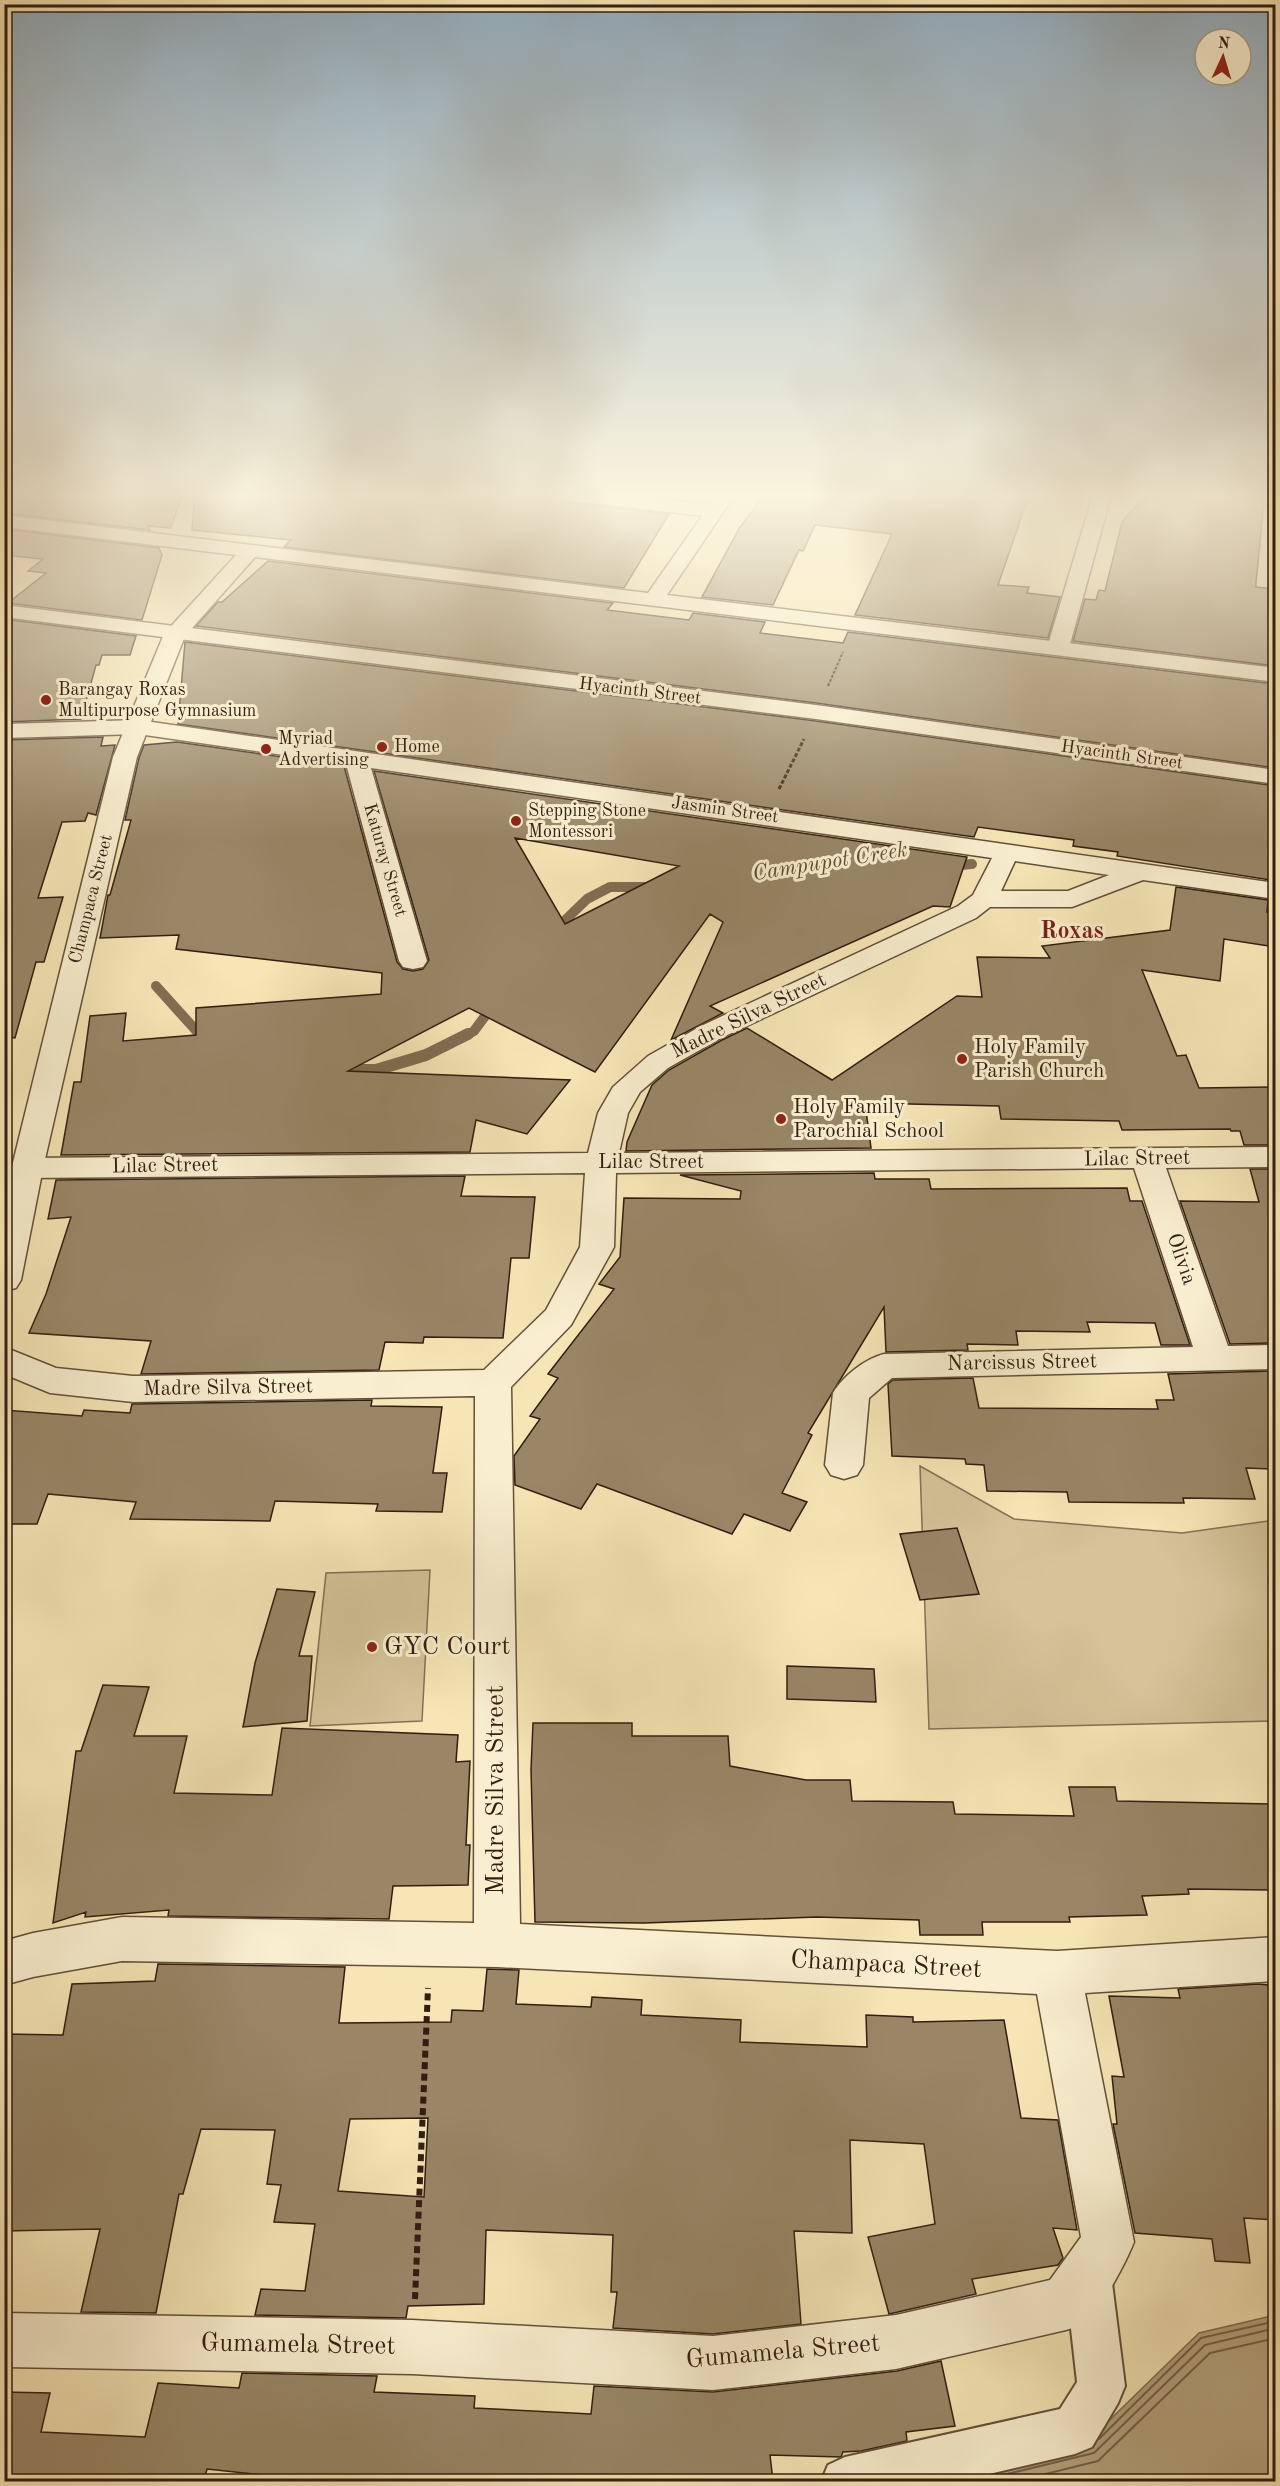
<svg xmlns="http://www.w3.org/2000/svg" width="1280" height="2486" font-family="'Old Standard TT',serif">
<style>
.green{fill:#d5c49a;stroke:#847056;stroke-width:1.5}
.water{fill:#b4a27e;stroke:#806d52;stroke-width:1.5}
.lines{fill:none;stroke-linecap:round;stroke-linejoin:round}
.shore{stroke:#746048;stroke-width:2}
.stream-far1{stroke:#806d52;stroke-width:10}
.stream{stroke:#806d52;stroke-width:12}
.building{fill:#988667;stroke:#331d11;stroke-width:1.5;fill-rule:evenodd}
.pedestrian-casing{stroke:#644f3a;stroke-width:4}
.minor-casing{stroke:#644f3a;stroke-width:3}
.tertiary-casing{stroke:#644f3a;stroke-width:3}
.path-far2{stroke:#331d11;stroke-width:2;stroke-dasharray:3 1.5;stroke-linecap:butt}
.path-far1{stroke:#331d11;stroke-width:3;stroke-dasharray:4 2;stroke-linecap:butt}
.path{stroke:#331d11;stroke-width:6;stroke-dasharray:7 4.5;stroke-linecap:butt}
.pedestrian{fill:#f9efd0;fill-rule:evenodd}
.minor{fill:#f9efd0;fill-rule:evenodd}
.tertiary{fill:#f9efd0;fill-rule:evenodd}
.poi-dot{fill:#8f2418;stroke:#f9efd0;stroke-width:2}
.labels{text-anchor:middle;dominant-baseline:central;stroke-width:6;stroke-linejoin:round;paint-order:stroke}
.far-poi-label{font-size:18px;fill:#331d11;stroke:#f9efd0;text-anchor:start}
.far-street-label{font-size:18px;fill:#331d11;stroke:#f9efd0}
.street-label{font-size:21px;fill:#331d11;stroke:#f9efd0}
.poi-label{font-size:21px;fill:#331d11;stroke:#f9efd0;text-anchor:start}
.water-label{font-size:22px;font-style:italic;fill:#604c37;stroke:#f9efd0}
.quarter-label{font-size:24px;font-weight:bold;fill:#7a1f14;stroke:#f9efd0}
.near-poi-label{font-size:26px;fill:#331d11;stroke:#f9efd0;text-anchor:start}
.near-street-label{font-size:26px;fill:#331d11;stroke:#f9efd0}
</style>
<rect width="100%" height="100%" fill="#f6e6b6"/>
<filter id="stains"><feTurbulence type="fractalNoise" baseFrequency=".00333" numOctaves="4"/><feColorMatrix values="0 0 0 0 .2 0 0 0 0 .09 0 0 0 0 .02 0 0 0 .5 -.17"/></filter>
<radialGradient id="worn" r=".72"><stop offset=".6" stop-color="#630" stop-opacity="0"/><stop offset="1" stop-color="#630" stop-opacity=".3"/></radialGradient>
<path class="green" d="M 920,1466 L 1014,1519 L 1182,1533 L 1275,1520 L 1275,1721 L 929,1729 Z
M 430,1570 L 422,1721 L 310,1726 L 326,1573 Z"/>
<path class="water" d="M 1275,2315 L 1275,2475 L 1259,2482 L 915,2482 L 1088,2441 L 1199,2333 Z"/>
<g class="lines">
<path class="shore" d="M 1099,2439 L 1201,2338 L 1276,2321
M 974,2482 L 1094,2453 L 1205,2345 L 1276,2328
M 1013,2482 L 1098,2461 L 1210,2353 L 1276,2338"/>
<path class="stream-far1" d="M 949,866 L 972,864
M 552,933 L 587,899 L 610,887 L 653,887
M 156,986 L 201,1036
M 465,1036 L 474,1031 L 494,1004"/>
<path class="stream" d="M 200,1034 L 206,1041
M 336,1070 L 376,1070 L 426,1055 L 468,1034"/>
</g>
<path class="building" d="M 4,492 L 183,492 L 171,528 L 148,526 L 150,530 L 4,513 Z
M 195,492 L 366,492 L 427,497 L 432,492 L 444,492 L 521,500 L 521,492 L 537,492 L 540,497 L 548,500 L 669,514 L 624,588 L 284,547 L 291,540 L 192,530 Z
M 620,492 L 682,492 L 678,499 Z
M 767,492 L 1030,492 L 998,585 L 1029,587 L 1027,593 L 1060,597 L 1048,638 L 855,615 L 892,534 L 815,525 L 803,551 L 799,550 L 773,605 L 702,597 L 740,527 Z
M 1148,492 L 1265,492 L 1256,582 L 1256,587 L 1275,589 L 1275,666 L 1073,641 L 1085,599 L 1096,600 L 1099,590 L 1105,591 L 1122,522 Z
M 4,529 L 159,548 L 162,555 L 142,620 L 8,603 L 46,573 L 28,571 L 43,559 L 4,555 Z
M 268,561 L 613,603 L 607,610 L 689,620 L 693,613 L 765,622 L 760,633 L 843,643 L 848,632 L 1275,684 L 1275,768 L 816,703 L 196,626 L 218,602 L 222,602 Z
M 4,619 L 136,636 L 130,655 L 102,655 L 99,665 L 96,665 L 81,719 L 4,722 Z
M 185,642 L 816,721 L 1275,786 L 1275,831 L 1270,880 L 1117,856 L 1118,852 L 1073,846 L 1074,840 L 978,827 L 974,837 L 178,724 Z
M 103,737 L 101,746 L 115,745 L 96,815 L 88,813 L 85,821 L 62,822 L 38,898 L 63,897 L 44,962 L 36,962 L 15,1038 L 4,1036 L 4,740 Z
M 177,742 L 344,766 L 397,962 L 403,969 L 413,971 L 423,969 L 429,960 L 374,771 L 967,857 L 950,907 L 933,906 L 710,1006 L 723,1013 L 671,1040 L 723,922 L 710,914 L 595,1072 L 469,1008 L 348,1071 L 570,1080 L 527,1134 L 476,1120 L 470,1152 L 61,1155 L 74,1082 L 81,1082 L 90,1016 L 126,1013 L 123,1041 L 196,1035 L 196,1008 L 381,994 L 382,973 L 176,949 L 179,935 L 100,938 L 108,895 L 110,895 L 131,820 L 125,820 L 139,758 L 144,745 ZM 515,838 L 679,866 L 565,924 Z
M 1176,887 L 1268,900 L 1267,912 L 1275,913 L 1275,947 L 1224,939 L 1220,981 L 1142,970 L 1177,1056 L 1186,1055 L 1199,1088 L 1275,1087 L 1275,1145 L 1244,1145 L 1240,1131 L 1231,1131 L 1230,1129 L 1122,1130 L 1119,1121 L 1001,1119 L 999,1106 L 865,1103 L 871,1148 L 626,1151 L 627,1142 L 652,1085 L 669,1070 L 722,1040 L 747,1028 L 832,1080 L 957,996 L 982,997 L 977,957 L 1050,958 L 1042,946 L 1170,930 Z
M 1250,1169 L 1275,1169 L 1275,1343 L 1230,1344 L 1180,1201 L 1259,1202 Z
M 874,1173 L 875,1179 L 929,1179 L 931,1189 L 1127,1188 L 1130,1201 L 1142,1201 L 1190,1345 L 1161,1345 L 1155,1323 L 1087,1322 L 1090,1332 L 1016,1331 L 1018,1345 L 967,1344 L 968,1350 L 886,1352 L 884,1307 L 808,1433 L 812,1435 L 782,1493 L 807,1502 L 790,1531 L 744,1514 L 732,1534 L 597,1484 L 581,1509 L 515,1485 L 514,1456 L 540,1419 L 530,1416 L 558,1378 L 548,1374 L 614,1289 L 599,1284 L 620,1257 L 624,1198 L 740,1199 L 741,1191 L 680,1175 Z
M 465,1176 L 461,1196 L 535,1197 L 529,1258 L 511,1258 L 503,1338 L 424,1337 L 423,1343 L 385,1342 L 379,1370 L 141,1374 L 151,1341 L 29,1333 L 46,1294 L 71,1217 L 48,1219 L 56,1180 Z
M 1275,1371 L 1275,1469 L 1246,1468 L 1255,1499 L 1183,1498 L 1184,1503 L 1069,1502 L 1067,1492 L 987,1491 L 984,1465 L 966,1464 L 965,1459 L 892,1456 L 888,1384 L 893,1380 L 973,1378 L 979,1408 L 1158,1409 L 1156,1400 L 1174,1400 L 1168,1374 Z
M 372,1400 L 371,1406 L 442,1407 L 433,1473 L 447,1473 L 442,1512 L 376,1511 L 378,1504 L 275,1501 L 270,1521 L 130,1519 L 136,1502 L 48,1494 L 37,1524 L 4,1524 L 4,1410 L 82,1416 L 84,1410 L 130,1413 L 132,1404 Z
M 957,1528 L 979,1594 L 920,1600 L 900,1534 Z
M 277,1589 L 315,1592 L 299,1656 L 312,1656 L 307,1721 L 243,1727 L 255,1663 Z
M 787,1666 L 874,1669 L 876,1702 L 787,1699 Z
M 103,1685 L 149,1687 L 134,1736 L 187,1736 L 174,1793 L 272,1795 L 282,1728 L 458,1735 L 456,1762 L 470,1761 L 466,1845 L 470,1845 L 468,1885 L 393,1886 L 389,1919 L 168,1916 L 169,1910 L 85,1917 L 86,1912 L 53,1923 L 76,1751 L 81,1751 Z
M 533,1723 L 632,1723 L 632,1736 L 728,1736 L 730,1766 L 806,1780 L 850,1780 L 852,1801 L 953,1802 L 955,1814 L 1074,1816 L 1069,1787 L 1115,1787 L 1117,1801 L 1275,1804 L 1275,1890 L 1188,1889 L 1189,1894 L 1142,1896 L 1147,1915 L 1069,1917 L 1070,1922 L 982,1922 L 983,1935 L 920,1935 L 919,1920 L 817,1917 L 644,1923 L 535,1922 L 531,1770 Z
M 158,1964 L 345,1967 L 339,2023 L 451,2022 L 452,2010 L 483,2011 L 487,1969 L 519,1970 L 516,2004 L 591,2007 L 592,1997 L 642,2000 L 641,2015 L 741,2020 L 740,2042 L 867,2047 L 866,2015 L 913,2017 L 913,2022 L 1004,2020 L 1021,2118 L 1058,2120 L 1077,2230 L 1053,2228 L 1063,2258 L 1058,2265 L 972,2279 L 976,2294 L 889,2314 L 868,2237 L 935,2224 L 924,2144 L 850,2140 L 852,2233 L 794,2231 L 801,2324 L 713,2334 L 613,2328 L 617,2292 L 611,2292 L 613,2235 L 486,2230 L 484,2304 L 408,2306 L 406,2318 L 255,2315 L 261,2289 L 305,2291 L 315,2224 L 274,2222 L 281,2185 L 267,2184 L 275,2130 L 201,2129 L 183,2194 L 179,2194 L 156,2313 L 81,2312 L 100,2229 L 4,2231 L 4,2034 L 63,2035 L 72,1984 L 155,1981 ZM 428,2118 L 424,2197 L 338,2191 L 350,2119 Z
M 1258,1984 L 1268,1985 L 1275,2030 L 1275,2220 L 1244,2218 L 1250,2263 L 1215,2261 L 1212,2239 L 1135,2233 L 1113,2124 L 1117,2124 L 1112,2076 L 1124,2077 L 1109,1996 L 1180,1998 L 1178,1989 Z
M 941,2361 L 955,2426 L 906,2432 L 907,2441 L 861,2451 L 843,2452 L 841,2457 L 770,2455 L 773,2481 L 280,2481 L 281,2477 L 207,2469 L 204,2481 L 4,2481 L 4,2392 L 50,2393 L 41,2432 L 145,2437 L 158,2383 L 239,2388 L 242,2373 L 377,2376 L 374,2392 L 475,2396 L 474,2408 L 591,2414 L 594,2386 L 713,2392 L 897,2371 Z"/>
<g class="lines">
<defs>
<path id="pedestrian" d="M 1088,2252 L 1104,2259 L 1111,2275 L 1125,2386 L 1118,2403 L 1092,2447 L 1075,2454 L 955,2482 L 821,2482 L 828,2465 L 845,2457 L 1060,2409 L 1077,2382 L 1065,2275 L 1072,2259 Z"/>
<path id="minor" d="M 539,492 L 598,492 L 713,505 L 720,507 L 722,511 L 720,515 L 713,517 L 548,498 L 542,496 Z
M 1094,492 L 1112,492 L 1069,648 L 1066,653 L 1058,654 L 1050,653 L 1047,648 Z
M 4,605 L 816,705 L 1276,770 L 1276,784 L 816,719 L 4,617 Z
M 138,720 L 1276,883 L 1276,899 L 1143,880 L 1072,907 L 990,907 L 976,918 L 721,1038 L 668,1068 L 640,1092 L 628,1113 L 619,1153 L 1276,1147 L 1276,1167 L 1166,1168 L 1228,1346 L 1276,1345 L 1276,1369 L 892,1378 L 869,1398 L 863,1465 L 857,1475 L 844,1479 L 831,1475 L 825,1465 L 833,1393 C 843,1376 865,1359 884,1354 L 1193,1347 L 1134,1168 L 616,1173 L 614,1247 L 571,1325 L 511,1387 L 520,1924 L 1057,1951 L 1276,1937 L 1276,1981 L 1085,1993 L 1134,2242 C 1126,2262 1101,2311 1084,2322 C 1079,2326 1072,2328 1066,2330 L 896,2369 L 713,2390 L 412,2374 L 4,2367 L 4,2313 L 412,2320 L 713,2336 L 896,2315 L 1050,2280 L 1081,2237 L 1037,1994 L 497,1967 L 122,1961 L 33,1977 L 4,1985 L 4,1941 L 33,1933 L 122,1917 L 474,1923 L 475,1396 L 133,1402 L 50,1393 L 4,1374 L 4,1347 L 56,1368 L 133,1376 L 484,1370 L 546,1310 L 580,1247 L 585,1173 L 27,1178 L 16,1175 L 11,1168 L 16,1161 L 27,1158 L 588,1153 L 598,1113 L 613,1087 L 648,1056 L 701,1026 L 958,906 L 973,895 L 992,858 L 371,768 L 427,961 L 423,967 L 413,969 L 403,967 L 399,961 L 346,764 L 138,734 L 4,738 L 4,724 ZM 1015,861 L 1109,875 L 1068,891 L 1001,891 Z"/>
<path id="tertiary" d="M 719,492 L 737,492 L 667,595 L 1276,668 L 1276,682 L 255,557 L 185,636 L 137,757 L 43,1168 L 21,1280 L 16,1288 L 4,1291 L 4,1199 L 113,757 L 164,634 L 236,555 L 4,527 L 4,515 L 648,593 Z"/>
</defs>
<use href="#pedestrian" class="pedestrian-casing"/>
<use href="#minor" class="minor-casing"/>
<use href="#tertiary" class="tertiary-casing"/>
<path class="path-far2" d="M 828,686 L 843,652"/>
<path class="path-far1" d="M 779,789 L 804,739"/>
<path class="path" d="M 415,2299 L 428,1988"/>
<use href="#pedestrian" class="pedestrian"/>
<use href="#minor" class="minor"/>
<use href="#tertiary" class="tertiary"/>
</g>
<linearGradient id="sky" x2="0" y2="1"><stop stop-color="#93adbe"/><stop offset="0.59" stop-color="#fbf4de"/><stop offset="1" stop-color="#fbf4de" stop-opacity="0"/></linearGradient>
<rect width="1280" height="840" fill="url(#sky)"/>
<g class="poi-dot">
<circle cx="46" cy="700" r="6"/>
<circle cx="382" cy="747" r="6"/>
<circle cx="266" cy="749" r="6"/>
<circle cx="516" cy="821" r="6"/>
<circle cx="962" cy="1059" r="6"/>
<circle cx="781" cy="1119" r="6"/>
<circle cx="372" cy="1647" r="6"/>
</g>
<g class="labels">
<g class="far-poi-label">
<text x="58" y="690">Barangay Roxas<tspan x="58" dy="21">Multipurpose Gymnasium</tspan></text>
<text x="278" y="739">Myriad<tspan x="278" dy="21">Advertising</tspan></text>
<text x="394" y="747">Home</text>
<text x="528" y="811">Stepping Stone<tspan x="528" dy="21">Montessori</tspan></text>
</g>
<g class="far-street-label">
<text transform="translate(640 691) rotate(7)">Hyacinth Street</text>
<text transform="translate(1122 755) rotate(8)">Hyacinth Street</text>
<text transform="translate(725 810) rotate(8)">Jasmin Street</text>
<text transform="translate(385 860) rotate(74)">Katuray Street</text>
<text transform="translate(91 899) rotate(-76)">Champaca Street</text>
</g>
<g class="street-label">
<text transform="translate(749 1016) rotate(-26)">Madre Silva Street</text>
<text transform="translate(1137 1159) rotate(-1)">Lilac Street</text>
<text x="651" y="1162">Lilac Street</text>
<text transform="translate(165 1166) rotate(-1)">Lilac Street</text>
<text transform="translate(1181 1259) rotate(71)">Olivia</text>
<text transform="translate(1022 1363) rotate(-1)">Narcissus Street</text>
<text transform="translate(228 1388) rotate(-1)">Madre Silva Street</text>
</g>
<g class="poi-label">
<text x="974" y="1047">Holy Family<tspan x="974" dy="24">Parish Church</tspan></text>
<text x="793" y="1107">Holy Family<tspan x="793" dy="24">Parochial School</tspan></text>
</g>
<g class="water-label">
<text transform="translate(830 862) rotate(-9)">Campupot Creek</text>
</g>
<g class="quarter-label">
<text x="1072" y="932">Roxas</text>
</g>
<g class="near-poi-label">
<text x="384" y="1647">GYC Court</text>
</g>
<g class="near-street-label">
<text transform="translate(496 1790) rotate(-90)">Madre Silva Street</text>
<text transform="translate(886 1965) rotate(3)">Champaca Street</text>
<text transform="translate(298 2345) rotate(1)">Gumamela Street</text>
<text transform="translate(783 2352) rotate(-5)">Gumamela Street</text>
</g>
</g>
<rect width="1280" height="2486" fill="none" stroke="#f6e6b6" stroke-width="24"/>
<rect x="6" y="6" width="1268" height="2474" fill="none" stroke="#331d11" stroke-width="3"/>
<rect x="12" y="12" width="1256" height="2462" fill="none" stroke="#331d11" stroke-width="1.5"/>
<g transform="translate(1223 57) rotate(4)"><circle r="28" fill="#f9efd0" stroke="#aa9b84" stroke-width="1.5"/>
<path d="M0-4.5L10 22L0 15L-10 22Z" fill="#8f2418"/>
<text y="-9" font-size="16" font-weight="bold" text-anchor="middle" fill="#331d11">N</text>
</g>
<rect width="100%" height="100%" filter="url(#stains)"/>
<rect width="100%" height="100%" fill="url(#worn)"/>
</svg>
